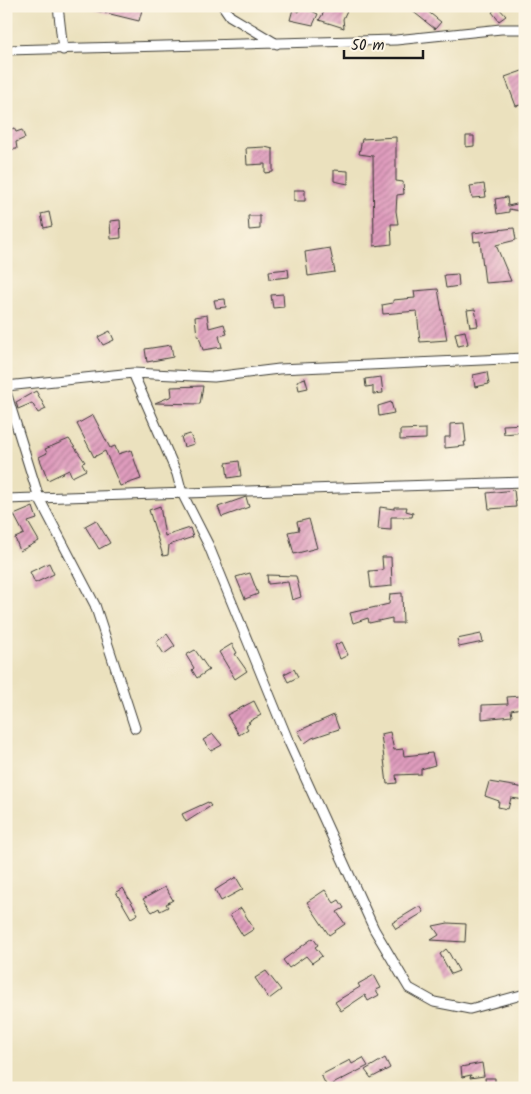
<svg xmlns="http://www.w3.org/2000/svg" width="531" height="1094" font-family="Kalam,sans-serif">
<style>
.building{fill:url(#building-hatch)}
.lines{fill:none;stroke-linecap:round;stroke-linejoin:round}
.street-casing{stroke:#3b3a34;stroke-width:11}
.street{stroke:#fff;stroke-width:9}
</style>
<defs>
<pattern id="building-hatch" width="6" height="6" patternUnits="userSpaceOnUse" patternTransform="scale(1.25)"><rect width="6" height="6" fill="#df9cbd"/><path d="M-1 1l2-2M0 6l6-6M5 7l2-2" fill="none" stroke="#b47e99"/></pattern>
</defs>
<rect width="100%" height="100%" fill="#fcf5e5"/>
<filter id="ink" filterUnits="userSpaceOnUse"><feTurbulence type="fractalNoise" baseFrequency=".02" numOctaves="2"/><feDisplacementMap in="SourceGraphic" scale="10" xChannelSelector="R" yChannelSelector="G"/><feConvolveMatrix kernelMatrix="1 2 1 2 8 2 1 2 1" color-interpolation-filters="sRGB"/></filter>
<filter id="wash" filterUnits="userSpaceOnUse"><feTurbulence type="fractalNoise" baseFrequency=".0096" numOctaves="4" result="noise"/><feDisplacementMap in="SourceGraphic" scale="20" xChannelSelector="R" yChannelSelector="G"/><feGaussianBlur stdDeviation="1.12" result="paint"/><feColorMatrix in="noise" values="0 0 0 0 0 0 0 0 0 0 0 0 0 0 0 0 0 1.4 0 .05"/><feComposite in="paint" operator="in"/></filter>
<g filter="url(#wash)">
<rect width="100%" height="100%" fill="#ebe1be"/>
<g id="blocks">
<path class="building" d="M 94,6 L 143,6 L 139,21 L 94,10 Z
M 301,6 L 318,14 L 313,25 L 290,20 L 293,9 L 299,12 Z
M 328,6 L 349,6 L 343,19 L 344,28 L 319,20 Z
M 406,6 L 421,6 L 441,22 L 435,29 Z
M 498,7 L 506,16 L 499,21 L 492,12 Z
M 525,70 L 525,104 L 516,106 L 505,77 Z
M 14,128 L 16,132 L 22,130 L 25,138 L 16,142 L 17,149 L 6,150 L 6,131 Z
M 466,136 L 474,136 L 474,146 L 466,147 Z
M 396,137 L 396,181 L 403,182 L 404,194 L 397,195 L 396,211 L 398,224 L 391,224 L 392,244 L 374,246 L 373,156 L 359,154 L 362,139 Z
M 265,147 L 273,149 L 273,172 L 265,173 L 265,164 L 247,165 L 246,148 Z
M 334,170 L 348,171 L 348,184 L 334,181 Z
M 484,184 L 486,197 L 472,198 L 470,186 Z
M 294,190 L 305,190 L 305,201 L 294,201 Z
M 507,197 L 508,206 L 525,202 L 525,212 L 509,209 L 509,212 L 497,214 L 495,199 Z
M 49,212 L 52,226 L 44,228 L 41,214 Z
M 248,216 L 260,216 L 260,229 L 249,230 Z
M 120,220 L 121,238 L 111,239 L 110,221 Z
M 514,228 L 516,240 L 496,245 L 511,281 L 485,283 L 480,241 L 474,242 L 473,233 Z
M 330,248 L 335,272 L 308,276 L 305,252 Z
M 288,269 L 289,277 L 270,279 L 269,271 Z
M 458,274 L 459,286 L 446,288 L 444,275 Z
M 438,289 L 447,340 L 420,342 L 417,311 L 383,314 L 382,305 L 393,303 L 393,300 L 415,298 L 414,291 Z
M 283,294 L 284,307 L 273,308 L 271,295 Z
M 225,299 L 226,307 L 216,308 L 214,300 Z
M 475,309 L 478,326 L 470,327 L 467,310 Z
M 207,315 L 209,328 L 224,324 L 227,334 L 219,336 L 222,347 L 203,350 L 199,336 L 197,336 L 195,317 Z
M 110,331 L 114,340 L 103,345 L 98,337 Z
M 465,331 L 468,344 L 458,346 L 455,333 Z
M 171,345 L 173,357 L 147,362 L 145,349 Z
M 487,372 L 489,384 L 475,387 L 473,375 Z
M 381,377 L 383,393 L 373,394 L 373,386 L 366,387 L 365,379 Z
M 305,378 L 308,388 L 299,390 L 297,381 Z
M 203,386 L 200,404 L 155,403 L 172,396 L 171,387 Z
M 36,391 L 46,409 L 38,413 L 32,403 L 18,409 L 16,402 Z
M 391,402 L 394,413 L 379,416 L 378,406 Z
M 93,415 L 110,448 L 115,446 L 118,454 L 131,450 L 141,479 L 120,486 L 105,451 L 94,457 L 77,424 Z
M 464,423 L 466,442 L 464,442 L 465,446 L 445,448 L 445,437 L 450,437 L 450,424 Z
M 525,424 L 525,432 L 504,434 L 503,425 Z
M 426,429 L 426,439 L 400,440 L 400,430 Z
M 190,434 L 194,444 L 184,447 L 181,437 Z
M 69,439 L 85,462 L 82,463 L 86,470 L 72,477 L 69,470 L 48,480 L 39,457 L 47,453 L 45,449 Z
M 239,461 L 241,476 L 228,478 L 226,463 Z
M 514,490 L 516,507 L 489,509 L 487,493 Z
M 246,497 L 249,507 L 222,517 L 218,507 Z
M 160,506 L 165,536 L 190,528 L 193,537 L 169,545 L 168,555 L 163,556 L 149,510 Z
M 33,507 L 37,519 L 28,522 L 39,541 L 20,551 L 15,538 L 24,534 L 14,515 Z
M 380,507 L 394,509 L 394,507 L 407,507 L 406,511 L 413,513 L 412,517 L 391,517 L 391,530 L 378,529 Z
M 309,519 L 317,548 L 294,554 L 288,532 L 299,530 L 297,522 Z
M 96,520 L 110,543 L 99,549 L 85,526 Z
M 382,557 L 391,557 L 392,586 L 371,588 L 369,571 L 383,570 Z
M 49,563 L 54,574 L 35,583 L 30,572 Z
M 250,573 L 258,594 L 245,599 L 236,577 Z
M 267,575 L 296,576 L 301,597 L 292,600 L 288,582 L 268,584 Z
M 402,593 L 403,623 L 392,623 L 392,618 L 369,623 L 368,618 L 353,623 L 350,613 L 389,604 L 390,594 Z
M 167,634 L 175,646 L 164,654 L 156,642 Z
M 481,634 L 483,642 L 459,647 L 457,639 Z
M 342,642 L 348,655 L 340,659 L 335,645 Z
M 232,644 L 237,653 L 235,654 L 247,671 L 235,679 L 219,652 Z
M 195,650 L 209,670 L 197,678 L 192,670 L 194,668 L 186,655 Z
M 294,669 L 298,677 L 288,682 L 284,674 Z
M 520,696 L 521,708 L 511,710 L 512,716 L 482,719 L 482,705 L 508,704 L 507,697 Z
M 254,701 L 261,715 L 248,722 L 250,723 L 246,726 L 248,729 L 239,735 L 227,715 Z
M 334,715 L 339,729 L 312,738 L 305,743 L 298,731 Z
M 390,732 L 394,750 L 403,749 L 404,756 L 432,753 L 435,765 L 421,769 L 421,774 L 396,775 L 397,783 L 387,784 L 381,734 Z
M 213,734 L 222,745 L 211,751 L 203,740 Z
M 489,782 L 525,788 L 525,800 L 511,798 L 508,809 L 498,807 L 499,801 L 485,796 Z
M 208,802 L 211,806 L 186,822 L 182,814 Z
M 236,877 L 243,889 L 221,901 L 215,890 Z
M 165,887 L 173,900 L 166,904 L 168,907 L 160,911 L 159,908 L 152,912 L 143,899 Z
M 123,888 L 138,914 L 131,918 L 116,892 Z
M 325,890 L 334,903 L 339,900 L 344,908 L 337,912 L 345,924 L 329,935 L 307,902 Z
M 420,906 L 424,912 L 396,929 L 392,923 Z
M 241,908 L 254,929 L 243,936 L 230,915 Z
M 448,923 L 466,924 L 465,942 L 431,940 L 439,935 L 433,926 Z
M 313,938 L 318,945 L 315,947 L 322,956 L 312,963 L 306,956 L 289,968 L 283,960 Z
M 446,949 L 449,953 L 459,971 L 451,974 L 440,954 Z
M 266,971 L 281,990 L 269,999 L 255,978 Z
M 374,975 L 381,988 L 376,990 L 379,995 L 368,1001 L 365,995 L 341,1011 L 335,1002 L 360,987 L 358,984 Z
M 363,1058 L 368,1066 L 327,1087 L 321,1075 L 350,1060 L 352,1064 Z
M 385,1058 L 390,1068 L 371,1078 L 365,1070 Z
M 482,1063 L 484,1076 L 470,1078 L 471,1075 L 462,1077 L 461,1067 Z
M 485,1078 L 495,1078 L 495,1088 L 486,1088 Z"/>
</g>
</g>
<g filter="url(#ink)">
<use href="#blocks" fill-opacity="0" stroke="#3b3a34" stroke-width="1"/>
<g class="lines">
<defs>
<path id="street" d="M 58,6 L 63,50
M 223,6 L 230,16 L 277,44
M 6,50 L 396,40 L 501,29 L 525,29
M 133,373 L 177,474 L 182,493 L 208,544 L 288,740 L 374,929 L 409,988 L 434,1002 L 470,1009 L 525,994
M 6,386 L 133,373 L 214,377 L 279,369 L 525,358
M 6,392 L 39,498 L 95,605 L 135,728
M 6,499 L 525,482"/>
</defs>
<use href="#street" class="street-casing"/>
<use href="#street" class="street"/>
</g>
</g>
<rect width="531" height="1094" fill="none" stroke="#fcf5e5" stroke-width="25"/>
<path d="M344 50v8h79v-8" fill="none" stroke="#1c1c1c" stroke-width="2.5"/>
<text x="351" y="50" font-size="15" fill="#1c1c1c" stroke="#fcf5e5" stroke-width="4" paint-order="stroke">50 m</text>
</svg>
